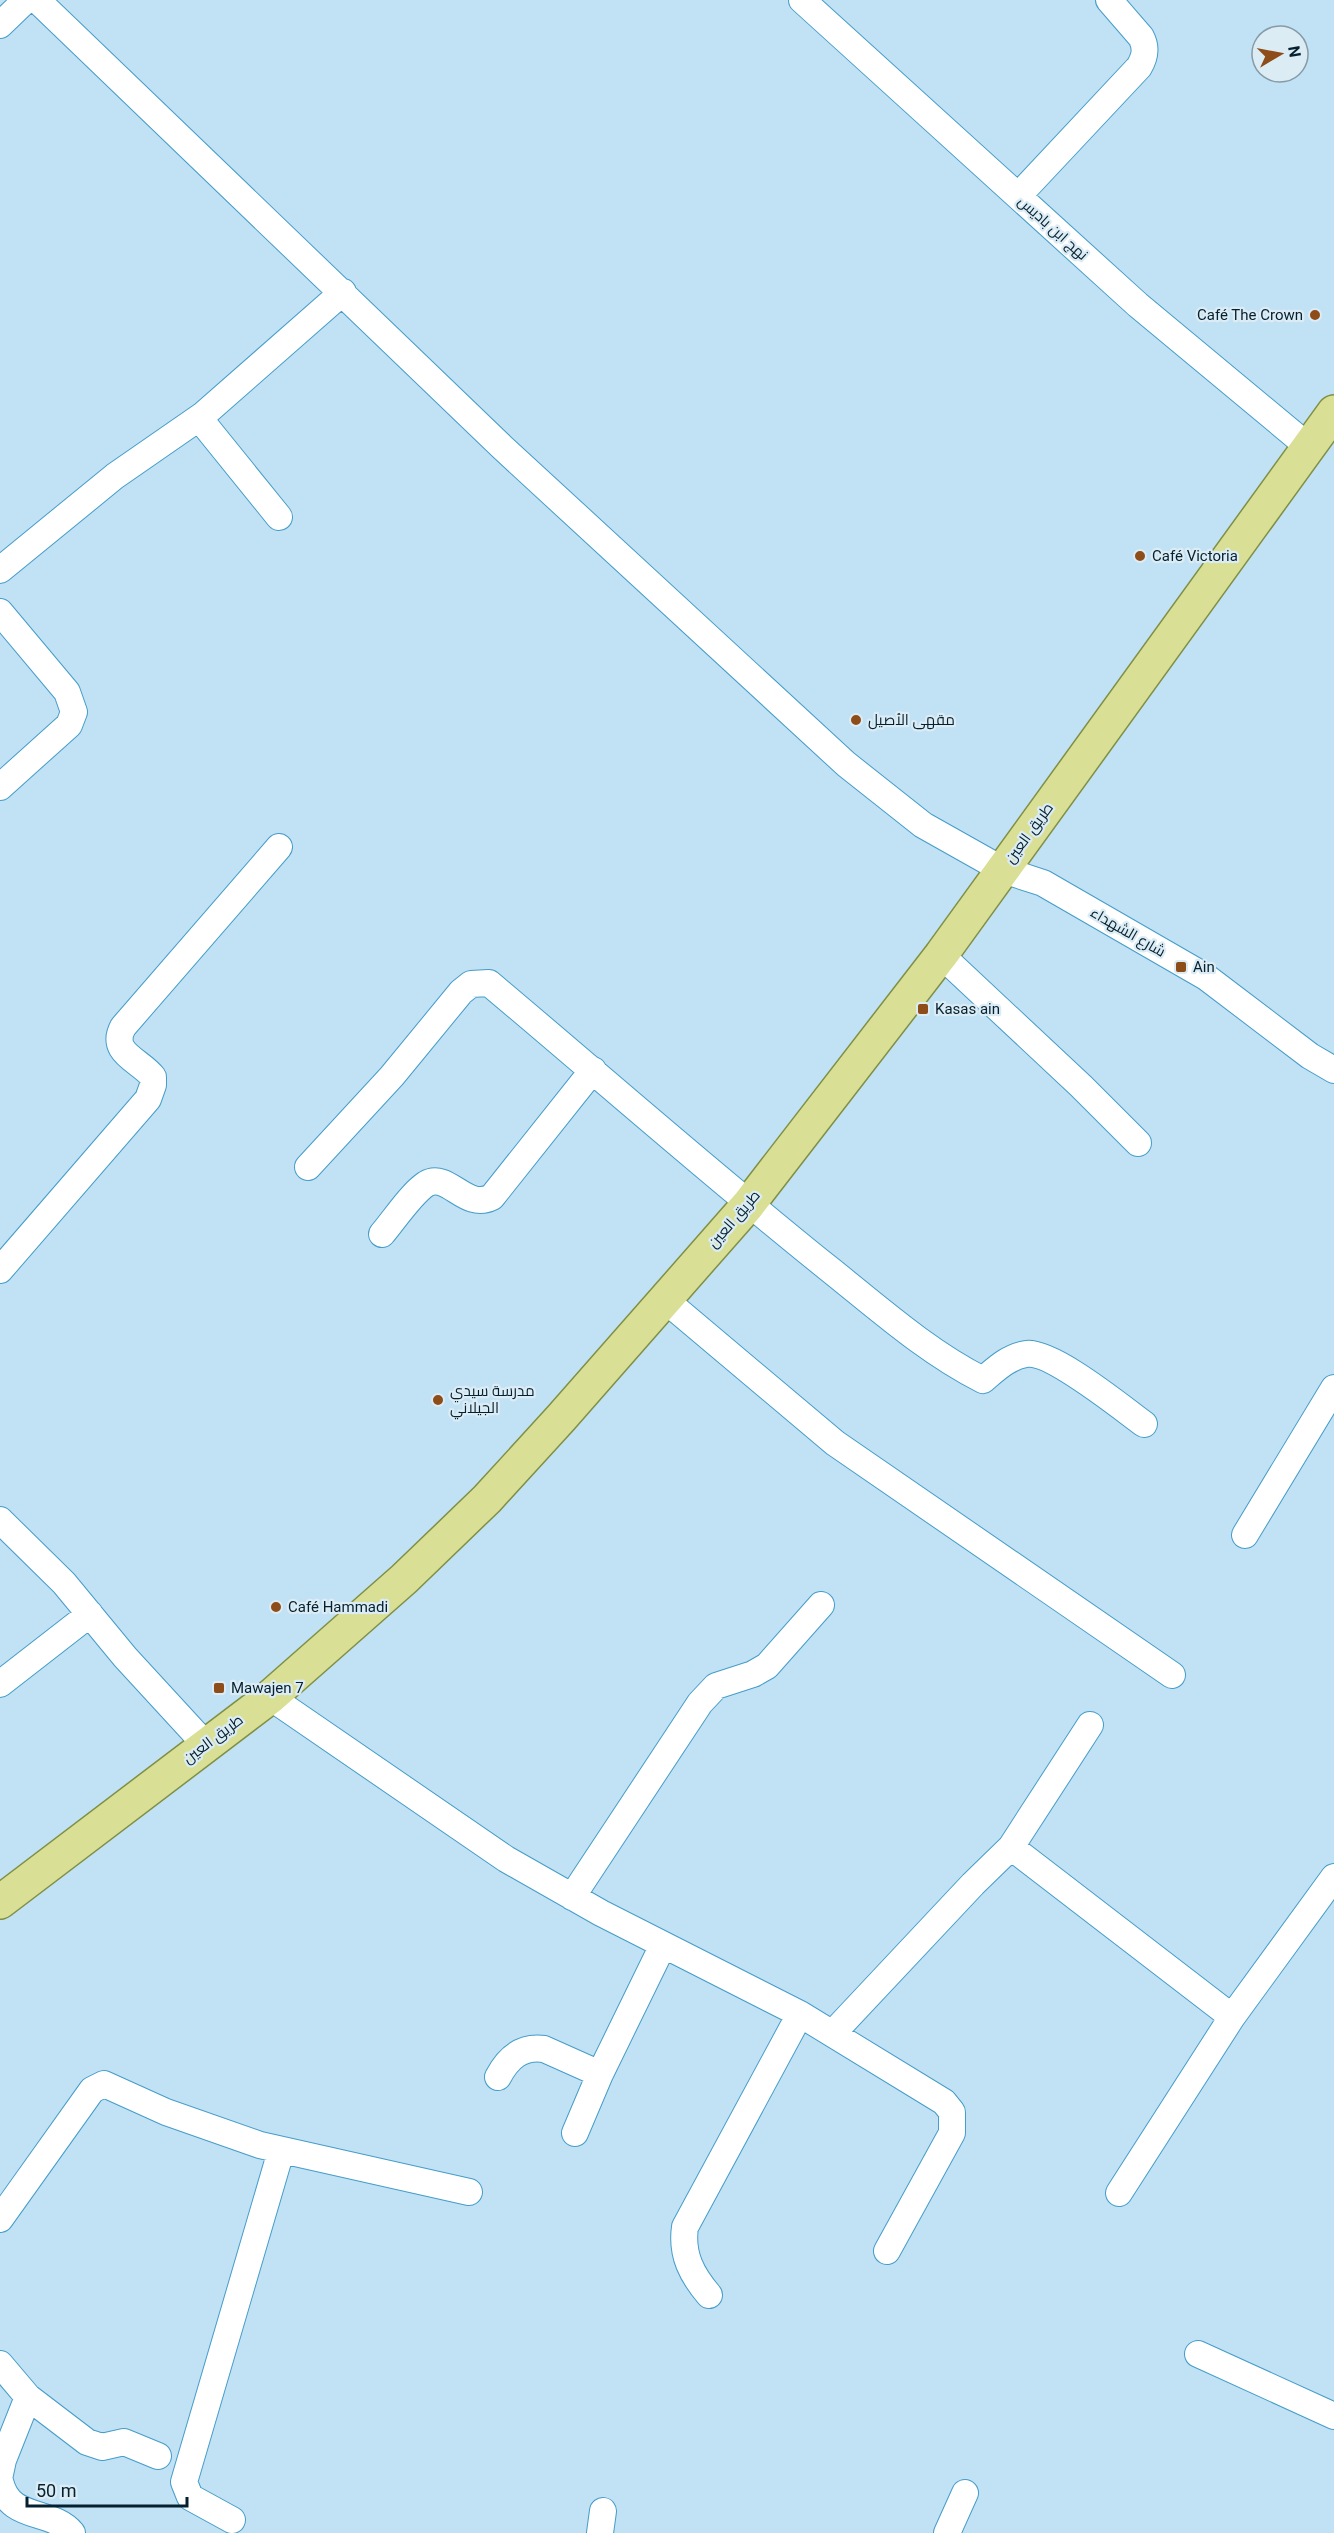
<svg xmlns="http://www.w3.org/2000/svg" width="1334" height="2533" font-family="Roboto,Cairo,sans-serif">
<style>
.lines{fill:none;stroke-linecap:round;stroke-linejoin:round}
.minor-casing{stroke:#459dc9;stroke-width:28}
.major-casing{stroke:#7f8f44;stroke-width:36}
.minor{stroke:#fff;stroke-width:26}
.major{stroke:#d9df95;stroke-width:33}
.poi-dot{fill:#8e4c19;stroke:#dcecf5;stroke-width:2}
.labels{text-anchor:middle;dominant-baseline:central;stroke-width:4.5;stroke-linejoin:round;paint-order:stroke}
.street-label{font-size:15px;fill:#05212f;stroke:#dcecf5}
.poi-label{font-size:15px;fill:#05212f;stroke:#dcecf5;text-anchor:start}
</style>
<rect width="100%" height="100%" fill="#c1e1f4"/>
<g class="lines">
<defs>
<path id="minor" d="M 37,0 L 502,447 L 846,764 L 923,825 L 1003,870 L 1043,883 L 1206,977 L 1310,1056 L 1334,1070
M 802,0 L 1138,305 L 1310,448
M 0,25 L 26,0
M 1018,196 L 1139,67 C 1145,57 1147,48 1141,37 L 1109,0
M 199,418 L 279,517
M 0,570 L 115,476 L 203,415 L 343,292
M 0,612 L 67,692 L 74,712 L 69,725 L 0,787
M 941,955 L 1081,1086 L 1138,1143
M 308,1167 L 392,1076 L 461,992 L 471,984 L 489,983 C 602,1078 713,1176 828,1268 C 877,1307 927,1352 983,1380 C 996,1369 1008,1357 1026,1354 C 1051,1350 1122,1408 1144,1424
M 382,1234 C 394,1220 411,1194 426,1184 C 448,1171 465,1211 492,1197 L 593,1070
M 0,1270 L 148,1099 L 153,1085 L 153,1077 C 140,1060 109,1053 123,1027 L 279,847
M 664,1299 L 835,1443 L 1172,1675
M 0,1520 L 64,1583 L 125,1657 L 205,1744
M 1245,1535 L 1334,1388
M 0,1684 L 90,1614
M 270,1697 L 506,1859 L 601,1913 L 800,2014 L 944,2102 L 952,2112 L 952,2133 L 887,2251
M 1011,1847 L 1232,2017 L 1334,1877
M 572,1897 L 700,1703 L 716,1686 L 753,1674 L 767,1666 L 821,1605
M 834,2032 L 973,1884 L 1011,1847 L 1090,1725
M 498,2077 C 508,2058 521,2046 544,2049 L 600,2074
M 575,2133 L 600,2074 L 663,1945
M 1119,2193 L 1232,2017
M 0,2219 L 87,2097 L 92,2090 L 104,2084 L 166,2112 L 260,2145 L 469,2192
M 709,2295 C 692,2275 681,2255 685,2227 L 800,2014
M 1198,2354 L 1334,2416
M 0,2364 L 28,2397 L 87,2442 L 102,2447 L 124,2442 L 158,2456
M 0,2474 L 3,2460 L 28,2397
M 0,2481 C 9,2522 51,2508 72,2533
M 232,2520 L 190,2497 L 184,2482 L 281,2151
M 600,2533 L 603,2511
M 947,2533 L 965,2493"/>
<path id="major" d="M 0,1902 L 270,1697 L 404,1579 L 487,1499 L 561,1418 L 748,1205 L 941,955 L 1334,412"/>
</defs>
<use href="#minor" class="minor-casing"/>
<use href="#major" class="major-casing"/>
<use href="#minor" class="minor"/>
<use href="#major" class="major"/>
</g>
<g class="poi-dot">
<circle cx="1315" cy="315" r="6"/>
<circle cx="1140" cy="556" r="6"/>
<circle cx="856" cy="720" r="6"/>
<rect x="1175" y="961" width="12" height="12" rx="3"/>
<rect x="917" y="1003" width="12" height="12" rx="3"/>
<circle cx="438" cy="1400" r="6"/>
<circle cx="276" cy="1607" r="6"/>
<rect x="213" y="1682" width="12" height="12" rx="3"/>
</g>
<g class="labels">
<g class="street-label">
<text transform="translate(1053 228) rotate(42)">نهج ابن باديس</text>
<text transform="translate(1029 833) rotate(-54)">طريق العين</text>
<text transform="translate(1128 932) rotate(30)">شارع الشهداء</text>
<text transform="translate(734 1219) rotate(-49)">طريق العين</text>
<text transform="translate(213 1739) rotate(-37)">طريق العين</text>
</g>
<g class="poi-label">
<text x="1303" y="315" text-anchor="end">Café The Crown</text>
<text x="1152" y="556">Café Victoria</text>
<text x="868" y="720">مقهى الأصيل</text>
<text x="1193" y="967">Ain</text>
<text x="935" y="1009">Kasas ain</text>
<text x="450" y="1391">مدرسة سيدي<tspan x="450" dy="17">الجيلاني</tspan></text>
<text x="288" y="1607">Café Hammadi</text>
<text x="231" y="1688">Mawajen 7</text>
</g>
</g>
<g transform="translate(1280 54) rotate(80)"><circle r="28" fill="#dcecf5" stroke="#869ba6" stroke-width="1.5"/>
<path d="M0-4.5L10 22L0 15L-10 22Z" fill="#8e4c19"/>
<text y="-9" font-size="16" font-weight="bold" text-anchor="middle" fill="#05212f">N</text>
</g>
<path d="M27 2497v9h160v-9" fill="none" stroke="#05212f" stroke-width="3"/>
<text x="36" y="2497" font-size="18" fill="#05212f" stroke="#dcecf5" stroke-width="4.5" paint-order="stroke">50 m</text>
</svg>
